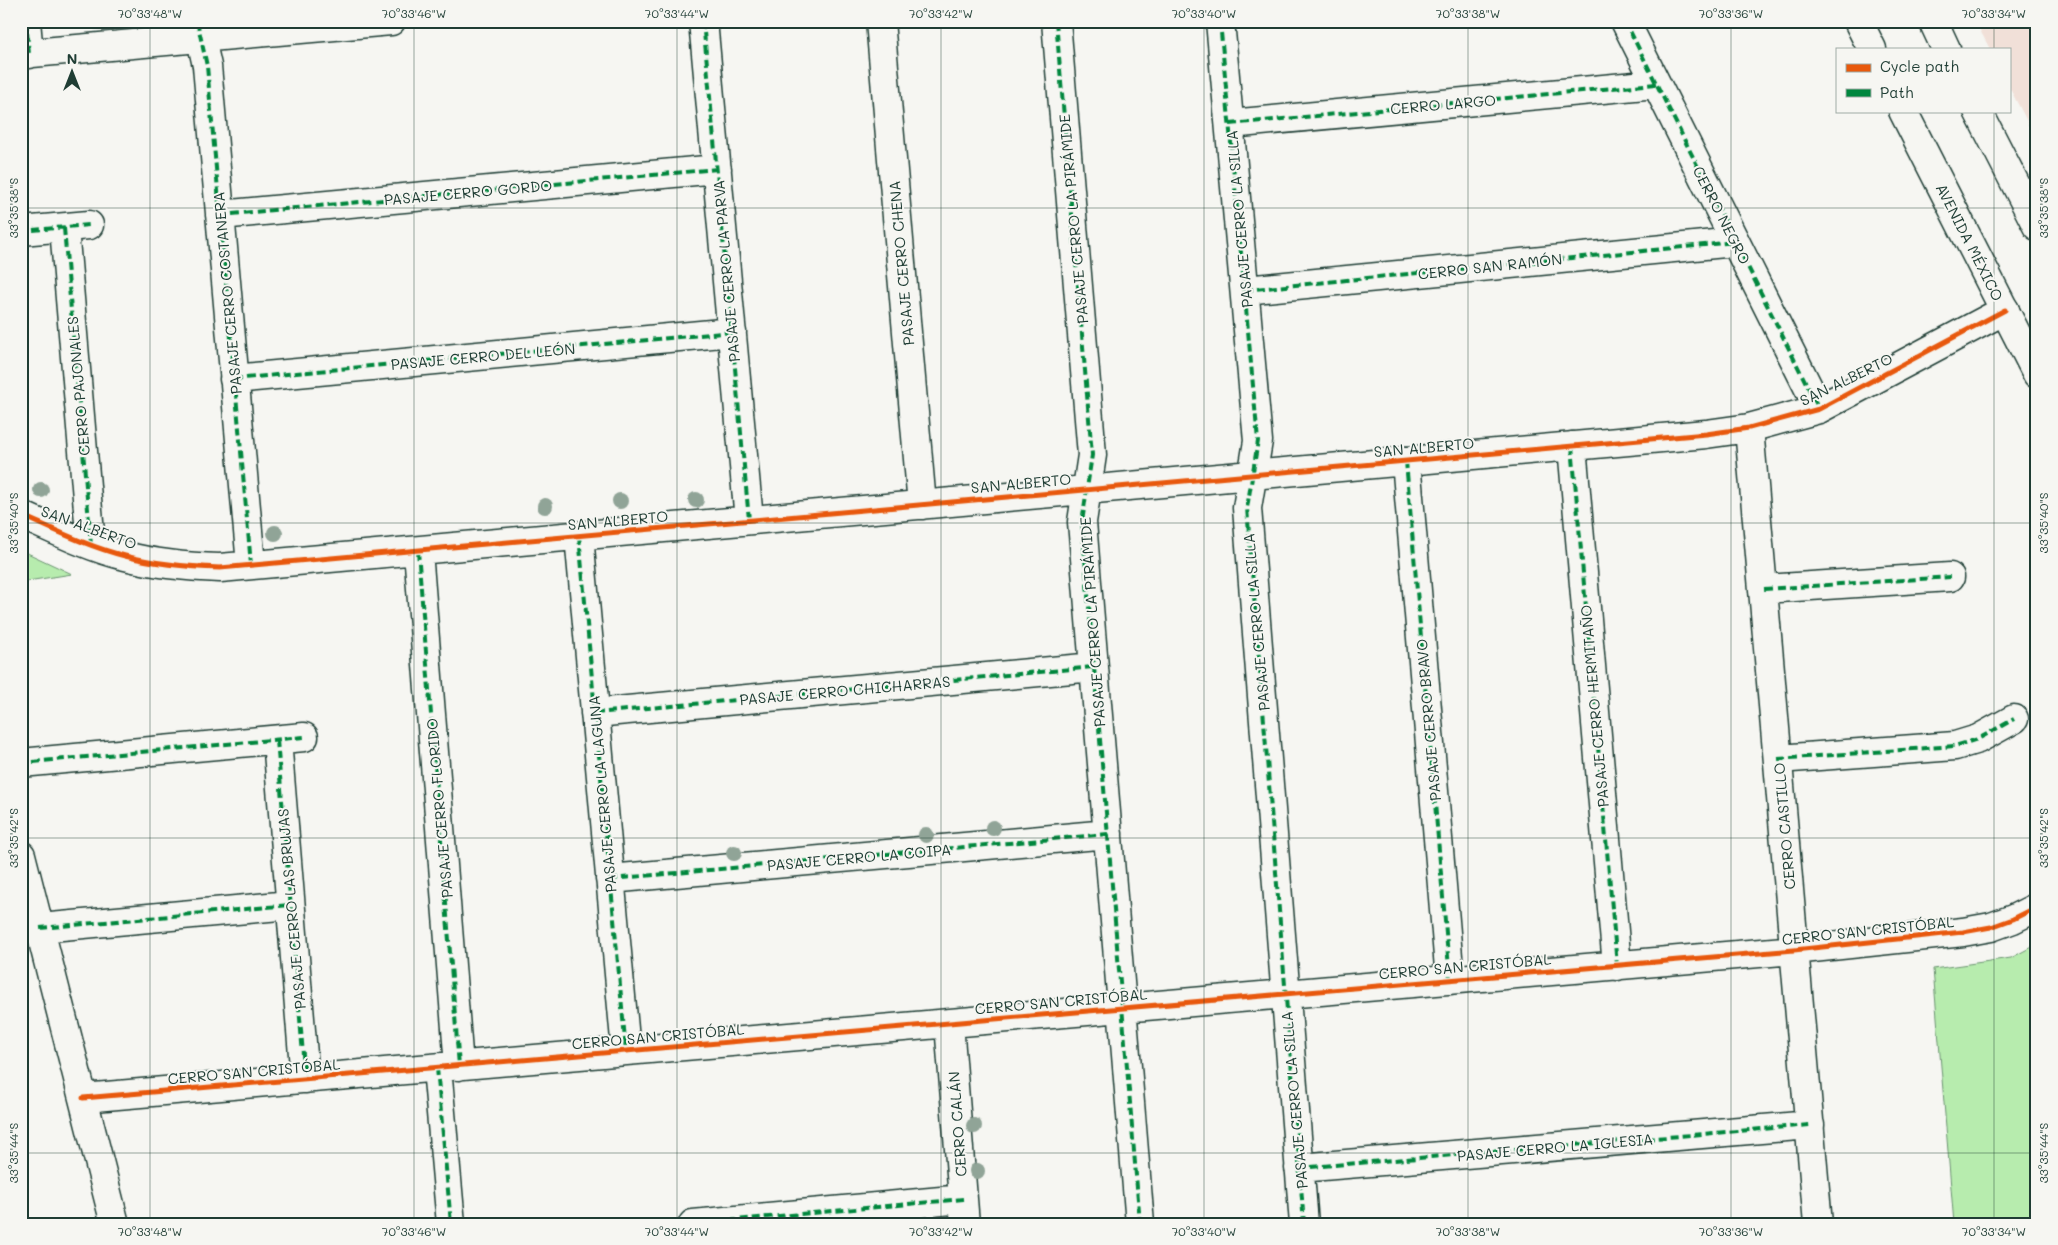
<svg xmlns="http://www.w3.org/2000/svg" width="2058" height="1245" font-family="Mali,sans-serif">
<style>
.built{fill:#f1e0d8}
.green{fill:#b7ecae;stroke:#6b9471}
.building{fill:#e5ae9b;stroke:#1f3d34;filter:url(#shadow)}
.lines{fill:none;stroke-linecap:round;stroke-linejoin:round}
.street-casing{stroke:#1f3d34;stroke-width:31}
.secondary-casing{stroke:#1f3d34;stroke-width:31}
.street{stroke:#f6f6f2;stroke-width:28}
.secondary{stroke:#f6f6f2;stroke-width:28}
.quiet{stroke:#00873e;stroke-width:4;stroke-dasharray:8 4;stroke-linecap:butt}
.cycleway-casing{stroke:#f6f6f2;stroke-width:8}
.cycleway{stroke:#e8590c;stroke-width:5}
.tree{fill:#90a497}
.ticks{fill:none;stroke:#1f3d34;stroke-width:1;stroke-opacity:0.45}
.labels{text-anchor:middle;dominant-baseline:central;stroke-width:4;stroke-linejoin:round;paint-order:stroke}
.street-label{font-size:15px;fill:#1f3d34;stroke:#f6f6f2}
.neatline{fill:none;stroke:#1f3d34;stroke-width:2}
.ticks-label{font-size:12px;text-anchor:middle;fill:#1f3d34}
</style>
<defs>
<filter id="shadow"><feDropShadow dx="4.5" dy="-4.5" stdDeviation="1" flood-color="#0004"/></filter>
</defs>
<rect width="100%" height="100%" fill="#f6f6f2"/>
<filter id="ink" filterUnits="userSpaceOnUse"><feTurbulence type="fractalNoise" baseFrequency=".02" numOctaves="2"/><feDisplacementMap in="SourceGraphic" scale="10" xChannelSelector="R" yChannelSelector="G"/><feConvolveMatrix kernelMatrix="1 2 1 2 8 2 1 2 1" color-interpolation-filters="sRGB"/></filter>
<g filter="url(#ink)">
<path class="built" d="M 1975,21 L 2037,21 L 2037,140 L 2009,87 L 2009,49 L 1990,49 Z"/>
<path class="green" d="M 21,550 L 72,574 L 21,582 Z
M 2037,944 L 2037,1224 L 1954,1224 L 1933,969 L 2011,958 Z"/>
<path class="building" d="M 2037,120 L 2037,140 L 2029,124 Z"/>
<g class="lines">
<defs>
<path id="street" d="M 26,21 L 29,54
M 197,21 L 207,66 L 251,565
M 703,21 L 749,520
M 880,21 L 922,505
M 1056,21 L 1092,455 L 1082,522 L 1140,1224
M 1220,21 L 1258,441 L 1247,508 L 1304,1224
M 1625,21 L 1819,409
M 21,54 L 391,21
M 1230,124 L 1656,84
M 220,215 L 717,169
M 64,228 L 91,545
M 21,231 L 89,225
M 1245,290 L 1735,242
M 234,379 L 732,332
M 1749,428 L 1818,1224
M 1572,446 L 1617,966
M 1406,461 L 1450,980
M 21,515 C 55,530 89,547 125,556 C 156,564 188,567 220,568 L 1706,434 L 1749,428 L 1819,409 L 2005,310
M 579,536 L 626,1051
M 418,551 L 459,1066
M 1764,589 L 1950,577
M 595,713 L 1094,667
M 277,740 L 305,1079
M 1778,759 L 1955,746 L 1978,739 L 2014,719
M 21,763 L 304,737
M 21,855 L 115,1224
M 610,879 L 1108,834
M 40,928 L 290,905
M 949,1024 L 965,1224
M 437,1068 L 451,1224
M 83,1098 L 1794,950 L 1963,932 L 1991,927 L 2013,919 L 2037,907
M 1299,1168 L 1810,1125
M 693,1224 L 963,1199"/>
<path id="secondary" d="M 1858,21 L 1872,49
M 1933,21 L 1946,49
M 1903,111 L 2037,374
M 1978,111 L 2037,226"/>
</defs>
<use href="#street" class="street-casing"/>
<use href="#secondary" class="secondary-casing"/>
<use href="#street" class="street"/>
<use href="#secondary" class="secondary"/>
<path class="quiet" d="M 26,21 L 29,54
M 197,21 L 207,66 L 251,565
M 371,21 L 372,23
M 703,21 L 749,520
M 1056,21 L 1092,455 L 1082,522 L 1140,1224
M 1220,21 L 1258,441 L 1247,508 L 1304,1224
M 1625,21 L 1819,409
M 1230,124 L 1656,84
M 220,215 L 717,169
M 64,228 L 91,545
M 21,231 L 89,225
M 1245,290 L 1735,242
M 234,379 L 732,332
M 1572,446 L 1617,966
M 1406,461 L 1450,980
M 579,536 L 626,1051
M 418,551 L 459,1066
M 1764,589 L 1950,577
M 595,713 L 1094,667
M 277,740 L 305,1079
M 1778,759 L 1955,746 L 1978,739 L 2014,719
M 21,763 L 304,737
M 610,879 L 1108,834
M 40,928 L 290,905
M 437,1068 L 451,1224
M 1299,1168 L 1810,1125
M 693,1224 L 963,1199"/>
<defs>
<path id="cycleway" d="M 21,515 C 55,530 89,547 125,556 C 156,564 188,567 220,568 L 1706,434 L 1749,428 L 1819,409 L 2005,310
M 83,1098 L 1794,950 L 1963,932 L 1991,927 L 2013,919 L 2037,907"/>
</defs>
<use href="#cycleway" class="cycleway-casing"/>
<use href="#cycleway" class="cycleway"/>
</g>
<g class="tree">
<circle cx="41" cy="490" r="8"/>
<circle cx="696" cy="500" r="8"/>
<circle cx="620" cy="501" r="8"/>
<circle cx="545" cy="506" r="8"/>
<circle cx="275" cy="533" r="8"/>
<circle cx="993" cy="828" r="8"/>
<circle cx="926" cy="835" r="8"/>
<circle cx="734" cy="853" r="8"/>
<circle cx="974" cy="1126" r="8"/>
<circle cx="977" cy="1171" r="8"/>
</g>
</g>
<path class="ticks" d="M 150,21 L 150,1224M 414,21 L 414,1224M 677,21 L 677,1224M 941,21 L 941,1224M 1204,21 L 1204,1224M 1468,21 L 1468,1224M 1731,21 L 1731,1224M 1994,21 L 1994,49M 1994,111 L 1994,1224M 21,208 L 2037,208M 21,523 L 2037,523M 21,838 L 2037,838M 21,1153 L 2037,1153"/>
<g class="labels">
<g class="street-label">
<text transform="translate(1443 104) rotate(-5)">CERRO LARGO</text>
<text transform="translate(468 192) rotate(-5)">PASAJE CERRO GORDO</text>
<text transform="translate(1722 215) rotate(63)">CERRO NEGRO</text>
<text transform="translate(1073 219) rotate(-95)">PASAJE CERRO LA PIRÁMIDE</text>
<text transform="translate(1239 219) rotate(-95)">PASAJE CERRO LA SILLA</text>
<text transform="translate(1970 242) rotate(63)">AVENIDA MÉXICO</text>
<text transform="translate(901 263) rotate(-95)">PASAJE CERRO CHENA</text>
<text transform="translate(1490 266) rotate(-6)">CERRO SAN RAMÓN</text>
<text transform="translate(726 271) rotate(-95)">PASAJE CERRO LA PARVA</text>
<text transform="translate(227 293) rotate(-95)">PASAJE CERRO COSTANERA</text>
<text transform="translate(483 356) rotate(-5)">PASAJE CERRO DEL LEÓN</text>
<text transform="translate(1846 379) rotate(-26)">SAN ALBERTO</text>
<text transform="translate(78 386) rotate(-95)">CERRO PAJONALES</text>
<text transform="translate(1424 447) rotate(-5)">SAN ALBERTO</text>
<text transform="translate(1021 483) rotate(-5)">SAN ALBERTO</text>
<text transform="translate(618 520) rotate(-5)">SAN ALBERTO</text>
<text transform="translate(89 527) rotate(20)">SAN ALBERTO</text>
<text transform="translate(1092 622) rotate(-94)">PASAJE CERRO LA PIRÁMIDE</text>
<text transform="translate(1256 622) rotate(-95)">PASAJE CERRO LA SILLA</text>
<text transform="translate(845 690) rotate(-5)">PASAJE CERRO CHICHARRAS</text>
<text transform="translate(1594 706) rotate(-95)">PASAJE CERRO HERMITAÑO</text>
<text transform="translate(1428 720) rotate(-95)">PASAJE CERRO BRAVO</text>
<text transform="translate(602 794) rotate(-95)">PASAJE CERRO LA LAGUNA</text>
<text transform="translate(439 808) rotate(-95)">PASAJE CERRO FLORIDO</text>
<text transform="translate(1784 826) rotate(-95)">CERRO CASTILLO</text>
<text transform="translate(859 857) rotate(-5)">PASAJE CERRO LA COIPA</text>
<text transform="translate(291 909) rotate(-95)">PASAJE CERRO LAS BRUJAS</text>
<text transform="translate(1868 930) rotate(-6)">CERRO SAN CRISTÓBAL</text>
<text transform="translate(1465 966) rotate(-5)">CERRO SAN CRISTÓBAL</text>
<text transform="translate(1061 1001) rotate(-5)">CERRO SAN CRISTÓBAL</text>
<text transform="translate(658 1036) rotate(-5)">CERRO SAN CRISTÓBAL</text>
<text transform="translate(254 1071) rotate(-5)">CERRO SAN CRISTÓBAL</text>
<text transform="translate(1294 1100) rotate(-95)">PASAJE CERRO LA SILLA</text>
<text transform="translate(957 1124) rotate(-94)">CERRO CALÁN</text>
<text transform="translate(1555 1147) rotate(-5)">PASAJE CERRO LA IGLESIA</text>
</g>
</g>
<rect width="2058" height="1245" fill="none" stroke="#f6f6f2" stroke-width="55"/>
<rect x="1836" y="48" width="175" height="65" fill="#f6f6f2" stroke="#a0aca6"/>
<rect x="1846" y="64" width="25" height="8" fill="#e8590c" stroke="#a0aca6"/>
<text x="1880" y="72" font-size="15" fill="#1f3d34">Cycle path</text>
<rect x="1846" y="89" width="25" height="8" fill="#00873e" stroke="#a0aca6"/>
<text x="1880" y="98" font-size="15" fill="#1f3d34">Path</text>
<g transform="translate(72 72)" stroke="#f6f6f2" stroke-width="4" paint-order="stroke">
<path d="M0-4L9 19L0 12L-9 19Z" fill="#1f3d34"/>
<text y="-8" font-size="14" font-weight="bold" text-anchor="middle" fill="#1f3d34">N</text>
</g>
<rect x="28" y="28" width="2002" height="1190" class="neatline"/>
<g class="ticks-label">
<text x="150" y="18">70°33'48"W</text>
<text x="414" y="18">70°33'46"W</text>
<text x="677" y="18">70°33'44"W</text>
<text x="941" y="18">70°33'42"W</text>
<text x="1204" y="18">70°33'40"W</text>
<text x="1468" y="18">70°33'38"W</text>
<text x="1731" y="18">70°33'36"W</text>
<text x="1994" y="18">70°33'34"W</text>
<text transform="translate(14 208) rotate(-90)" y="4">33°35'38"S</text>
<text transform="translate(2044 208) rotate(-90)" y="4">33°35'38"S</text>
<text transform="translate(14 523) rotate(-90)" y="4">33°35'40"S</text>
<text transform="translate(2044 523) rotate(-90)" y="4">33°35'40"S</text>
<text transform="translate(14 838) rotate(-90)" y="4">33°35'42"S</text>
<text transform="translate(2044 838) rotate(-90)" y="4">33°35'42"S</text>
<text transform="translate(14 1153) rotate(-90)" y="4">33°35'44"S</text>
<text transform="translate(2044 1153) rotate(-90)" y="4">33°35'44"S</text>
<text x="150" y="1236">70°33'48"W</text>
<text x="414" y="1236">70°33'46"W</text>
<text x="677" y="1236">70°33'44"W</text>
<text x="941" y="1236">70°33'42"W</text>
<text x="1204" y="1236">70°33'40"W</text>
<text x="1468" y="1236">70°33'38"W</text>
<text x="1731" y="1236">70°33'36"W</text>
<text x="1994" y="1236">70°33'34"W</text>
</g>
</svg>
